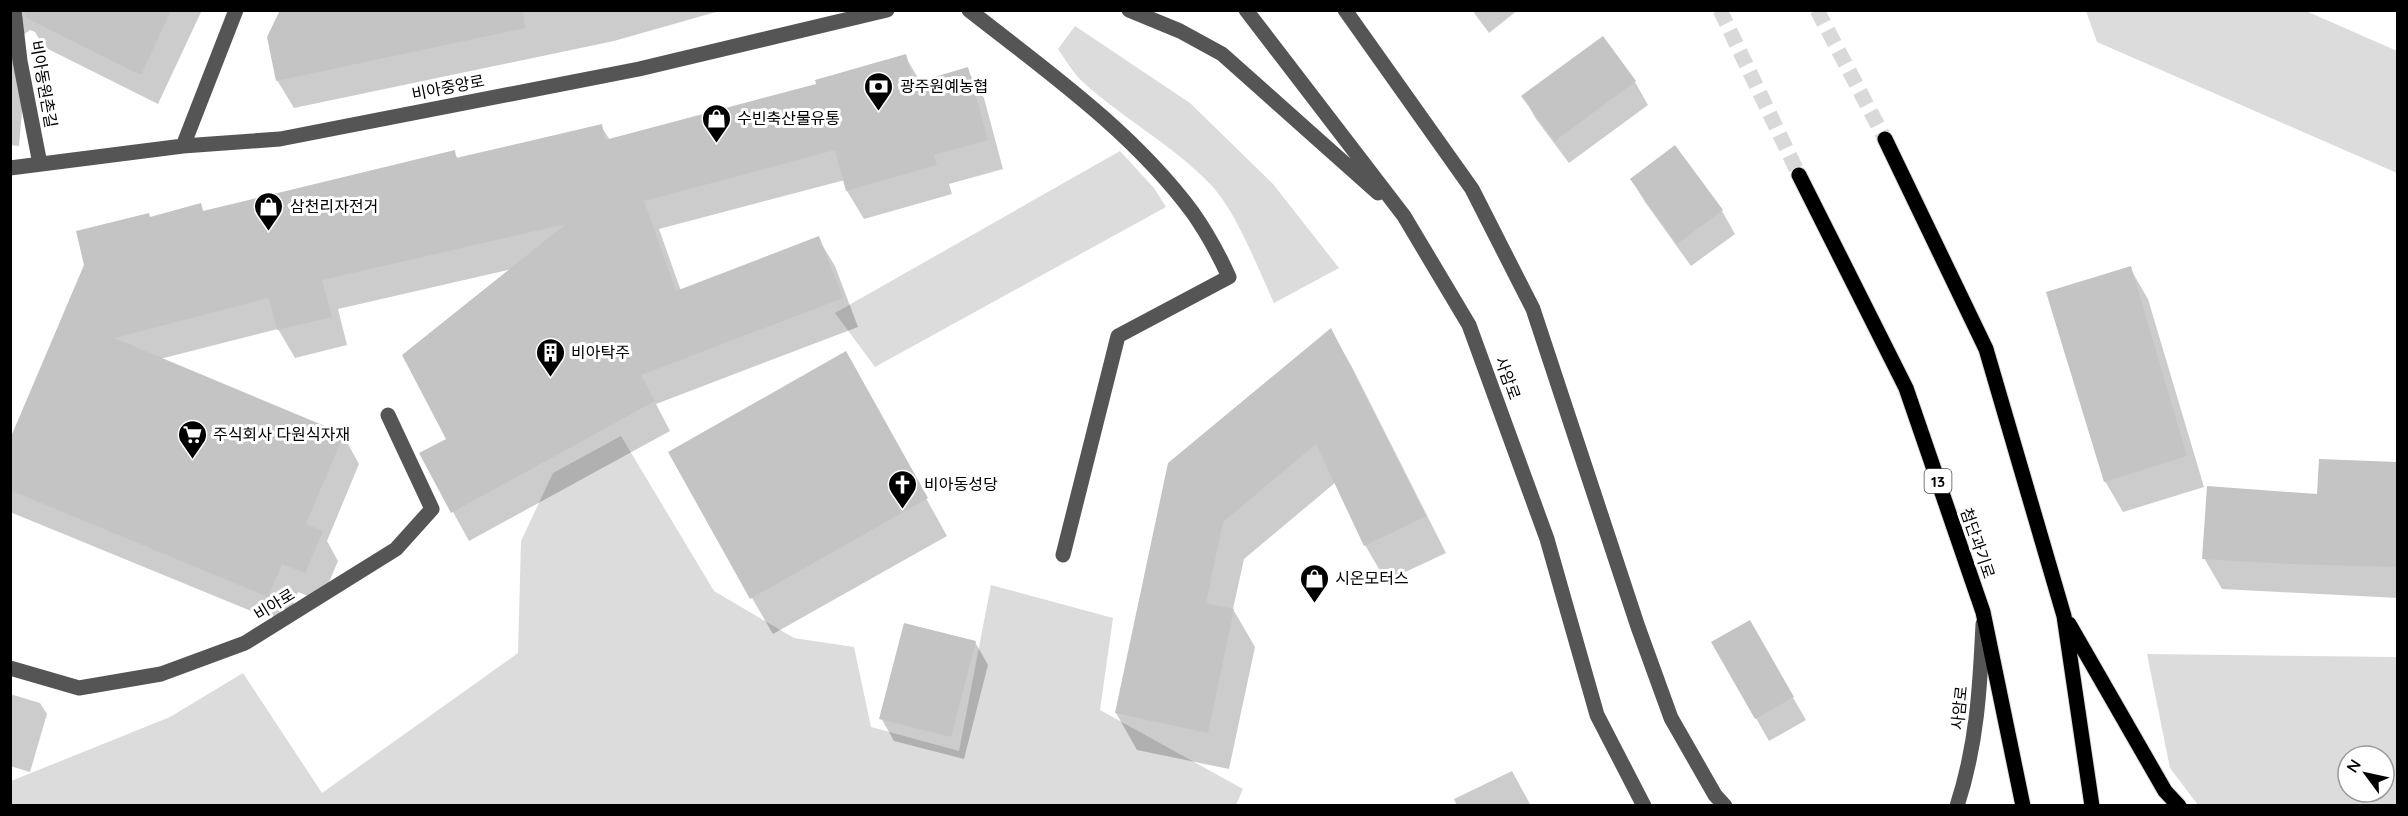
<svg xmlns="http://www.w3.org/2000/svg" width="2408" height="816" font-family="Quicksand,'Noto Sans KR',sans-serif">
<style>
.green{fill:#dcdcdc;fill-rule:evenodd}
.shadow{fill:#0003}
.building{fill:#c4c4c4}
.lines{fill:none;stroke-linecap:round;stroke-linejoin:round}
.major-tunnel{stroke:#d9d9d9;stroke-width:15;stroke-dasharray:15 8;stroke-linecap:butt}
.major-casing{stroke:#dbdbdb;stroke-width:17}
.minor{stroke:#555;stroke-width:15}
.major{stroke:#000;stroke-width:15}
.labels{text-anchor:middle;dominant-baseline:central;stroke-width:6;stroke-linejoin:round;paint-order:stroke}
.shield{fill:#fff;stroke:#4c4c4c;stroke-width:1.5}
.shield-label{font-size:15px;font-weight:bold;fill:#000}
.street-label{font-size:16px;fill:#000;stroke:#fff}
.poi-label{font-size:16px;fill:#000;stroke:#fff;text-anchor:start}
</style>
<rect width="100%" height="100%" fill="#fff"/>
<path class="green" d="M 2086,11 L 2306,11 L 2397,51 L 2397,173 L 2097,42 Z
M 1075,26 L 1190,103 L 1273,184 L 1339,268 L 1274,303 C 1257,267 1236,209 1208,182 C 1170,143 1122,118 1083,82 C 1073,73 1065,59 1058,49 Z
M 1120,151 L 1154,188 L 1166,207 L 875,367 L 835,313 Z
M 621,436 L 714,591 L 794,638 L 854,647 L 871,727 L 959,751 L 991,585 L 1113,618 L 1100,710 L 1243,789 L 1236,805 L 11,805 L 11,781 L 170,717 L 243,673 L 322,793 L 518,653 L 521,541 L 553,473 Z
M 2147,654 L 2397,657 L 2397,805 L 2198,805 L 2170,768 ZM 2348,756 L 2384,756 L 2384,792 L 2348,792 Z"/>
<path class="shadow" d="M 10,10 L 202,10 L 158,104 L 44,47 L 35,32 L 30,30 L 22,36 L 25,77 L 19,146 L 10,145 Z
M 282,10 L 723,10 L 614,41 L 294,108 L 277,80 Z
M 1472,10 L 1518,10 L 1489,33 Z
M 1602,38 L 1635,82 L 1648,105 L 1569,163 L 1536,119 L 1523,96 Z
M 905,56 L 921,83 L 967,69 L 984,98 L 1003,169 L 949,184 L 952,194 L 864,219 L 847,191 L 845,180 L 659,229 L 681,291 L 818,238 L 835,266 L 858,327 L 656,404 L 670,431 L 469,541 L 421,454 L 448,439 L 512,269 L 338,309 L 347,345 L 295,358 L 278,329 L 160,359 L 343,435 L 359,464 L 327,541 L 338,561 L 321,601 L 298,592 L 285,625 L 10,512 L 10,443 L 150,218 L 200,205 L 204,212 L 454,152 L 458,159 L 601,126 L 610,140 L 818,85 Z
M 1675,147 L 1722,211 L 1735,234 L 1691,266 L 1645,202 L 1631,179 Z
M 2130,268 L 2148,299 L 2204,487 L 2123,512 L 2105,481 Z
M 1331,330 L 1352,367 L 1446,553 L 1386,581 L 1365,545 L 1336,482 L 1244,559 L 1233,609 L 1255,647 L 1229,769 L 1137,750 L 1116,713 L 1169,464 Z
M 866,390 L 947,536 L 773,634 L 752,598 Z
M 2320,460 L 2398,463 L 2398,598 L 2222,589 L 2204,558 L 2319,495 Z
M 1749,622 L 1806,720 L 1769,741 L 1713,643 Z
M 975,642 L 988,665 L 964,759 L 894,741 L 881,718 Z
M 10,694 L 40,703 L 47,714 L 30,772 L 10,766 Z
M 1512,771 L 1531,806 L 1457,806 L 1454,799 Z"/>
<path class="building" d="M 24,10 L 171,10 L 141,75 L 25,17 Z
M 280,10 L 523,10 L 525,28 L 276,81 L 267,37 Z
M 1603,36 L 1636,81 L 1555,141 L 1521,96 Z
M 906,54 L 914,83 L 968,67 L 988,140 L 934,155 L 937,165 L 846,191 L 835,150 L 644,201 L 676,291 L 819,236 L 843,298 L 641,375 L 655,401 L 451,513 L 419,453 L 446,439 L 402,355 L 566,224 L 322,280 L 332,317 L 277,330 L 269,298 L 114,338 L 344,434 L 306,524 L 323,531 L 305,573 L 282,564 L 268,597 L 10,490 L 10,439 L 84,265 L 76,231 L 149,213 L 150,217 L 201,203 L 203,211 L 455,150 L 456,158 L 602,124 L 605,140 L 816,84 L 815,80 Z
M 1675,145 L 1723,210 L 1677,244 L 1630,179 Z
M 2131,266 L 2187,456 L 2104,482 L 2046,292 Z
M 1331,328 L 1426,516 L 1364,546 L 1316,444 L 1223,522 L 1206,603 L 1234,609 L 1208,733 L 1115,713 L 1168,463 Z
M 846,351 L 928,498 L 750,599 L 668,452 Z
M 2319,459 L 2397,462 L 2397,567 L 2290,564 L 2202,559 L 2207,486 L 2317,494 Z
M 1750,620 L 1794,697 L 1755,719 L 1711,642 Z
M 904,623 L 976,641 L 951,737 L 879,719 Z"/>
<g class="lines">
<path class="major-tunnel" d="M 1720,10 L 1799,175
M 1817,10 L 1885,139"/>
<defs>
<path id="major" d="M 1885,139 L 1986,349 L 2064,616 L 2092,806
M 1799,175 L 1906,388 L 1983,612 L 2023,806
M 2069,624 L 2165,791 L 2179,806"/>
</defs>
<use href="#major" class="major-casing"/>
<path class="minor" d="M 14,10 L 20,61 L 40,164
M 969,10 C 1048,72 1133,132 1193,213 C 1207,233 1219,255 1229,277 L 1118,336 L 1063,555
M 1129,10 L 1180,31 L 1222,54 L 1378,193
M 1246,10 L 1404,216 L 1469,325 L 1547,539 L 1597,715 L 1644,806
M 1345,10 L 1472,189 L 1533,309 L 1638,627 L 1671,718 L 1715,795 L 1725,806
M 183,146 L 236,10
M 10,168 L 183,146 L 280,139 L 639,69 L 887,10
M 10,668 L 79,688 L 161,674 L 245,643 L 396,549 L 432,509 L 388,415
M 1957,806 C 1977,745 1980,687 1983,624"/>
<use href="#major" class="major"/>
</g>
<defs>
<symbol id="bank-pin" viewBox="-11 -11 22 30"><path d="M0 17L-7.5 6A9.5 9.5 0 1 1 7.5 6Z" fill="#000" stroke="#fff"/><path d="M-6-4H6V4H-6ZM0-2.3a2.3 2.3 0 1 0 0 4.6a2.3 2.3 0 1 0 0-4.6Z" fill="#fff"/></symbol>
<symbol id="shop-pin" viewBox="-11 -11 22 30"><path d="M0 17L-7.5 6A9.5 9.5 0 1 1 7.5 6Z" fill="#000" stroke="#fff"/><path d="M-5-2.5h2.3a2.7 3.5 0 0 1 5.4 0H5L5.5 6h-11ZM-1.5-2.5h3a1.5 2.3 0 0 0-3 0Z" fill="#fff"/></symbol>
<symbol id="building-pin" viewBox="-11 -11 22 30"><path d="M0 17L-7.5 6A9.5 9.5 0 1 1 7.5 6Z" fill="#000" stroke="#fff"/><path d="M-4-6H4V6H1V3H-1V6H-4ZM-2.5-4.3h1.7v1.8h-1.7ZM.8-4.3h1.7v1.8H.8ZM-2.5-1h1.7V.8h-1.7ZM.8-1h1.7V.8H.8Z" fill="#fff"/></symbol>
<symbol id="supermarket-pin" viewBox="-11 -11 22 30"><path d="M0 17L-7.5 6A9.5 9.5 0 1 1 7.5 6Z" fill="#000" stroke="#fff"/><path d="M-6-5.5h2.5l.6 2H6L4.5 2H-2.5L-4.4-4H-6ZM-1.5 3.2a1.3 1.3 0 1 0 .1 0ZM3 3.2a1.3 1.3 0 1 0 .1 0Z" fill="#fff"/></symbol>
<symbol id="church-pin" viewBox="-11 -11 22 30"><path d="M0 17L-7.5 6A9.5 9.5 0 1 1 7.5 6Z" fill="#000" stroke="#fff"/><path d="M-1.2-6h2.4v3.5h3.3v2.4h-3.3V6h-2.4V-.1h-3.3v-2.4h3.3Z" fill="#fff"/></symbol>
</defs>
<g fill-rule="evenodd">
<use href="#bank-pin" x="862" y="70" width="33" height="45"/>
<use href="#shop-pin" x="700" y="102" width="33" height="45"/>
<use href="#shop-pin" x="252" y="190" width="33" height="45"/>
<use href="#building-pin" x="534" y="336" width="33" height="45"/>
<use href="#supermarket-pin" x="176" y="418" width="33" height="45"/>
<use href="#church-pin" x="886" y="468" width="33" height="45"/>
<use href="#shop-pin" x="1298" y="562" width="33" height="45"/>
</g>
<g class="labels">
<rect class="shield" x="1924.5" y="469" width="27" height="24" rx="4.5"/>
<g class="shield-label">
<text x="1938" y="481">13</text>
</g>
<g class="street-label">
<text transform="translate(44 84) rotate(80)">비아동원촌길</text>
<text transform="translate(448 87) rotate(-11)">비아중앙로</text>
<text transform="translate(1508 378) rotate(70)">사암로</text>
<text transform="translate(1978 543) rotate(71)">첨단과기로</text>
<text transform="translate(274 604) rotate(-32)">비아로</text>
<text transform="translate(1959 708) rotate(-84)">사암로</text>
</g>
<g class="poi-label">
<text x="900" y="86">광주원예농협</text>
<text x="737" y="118">수빈축산물유통</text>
<text x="290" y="206">삼천리자전거</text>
<text x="571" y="352">비아탁주</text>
<text x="213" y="434">주식회사 다원식자재</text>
<text x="924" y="484">비아동성당</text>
<text x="1335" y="578">시온모터스</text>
</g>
</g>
<rect width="2408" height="816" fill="none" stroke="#000000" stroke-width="24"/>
<g transform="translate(2366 774) rotate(303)"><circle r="28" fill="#ffffff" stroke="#999999" stroke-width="1.5"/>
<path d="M0-4.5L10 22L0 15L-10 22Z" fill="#000000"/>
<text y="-9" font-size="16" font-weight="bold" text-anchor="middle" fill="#000000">N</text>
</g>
</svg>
